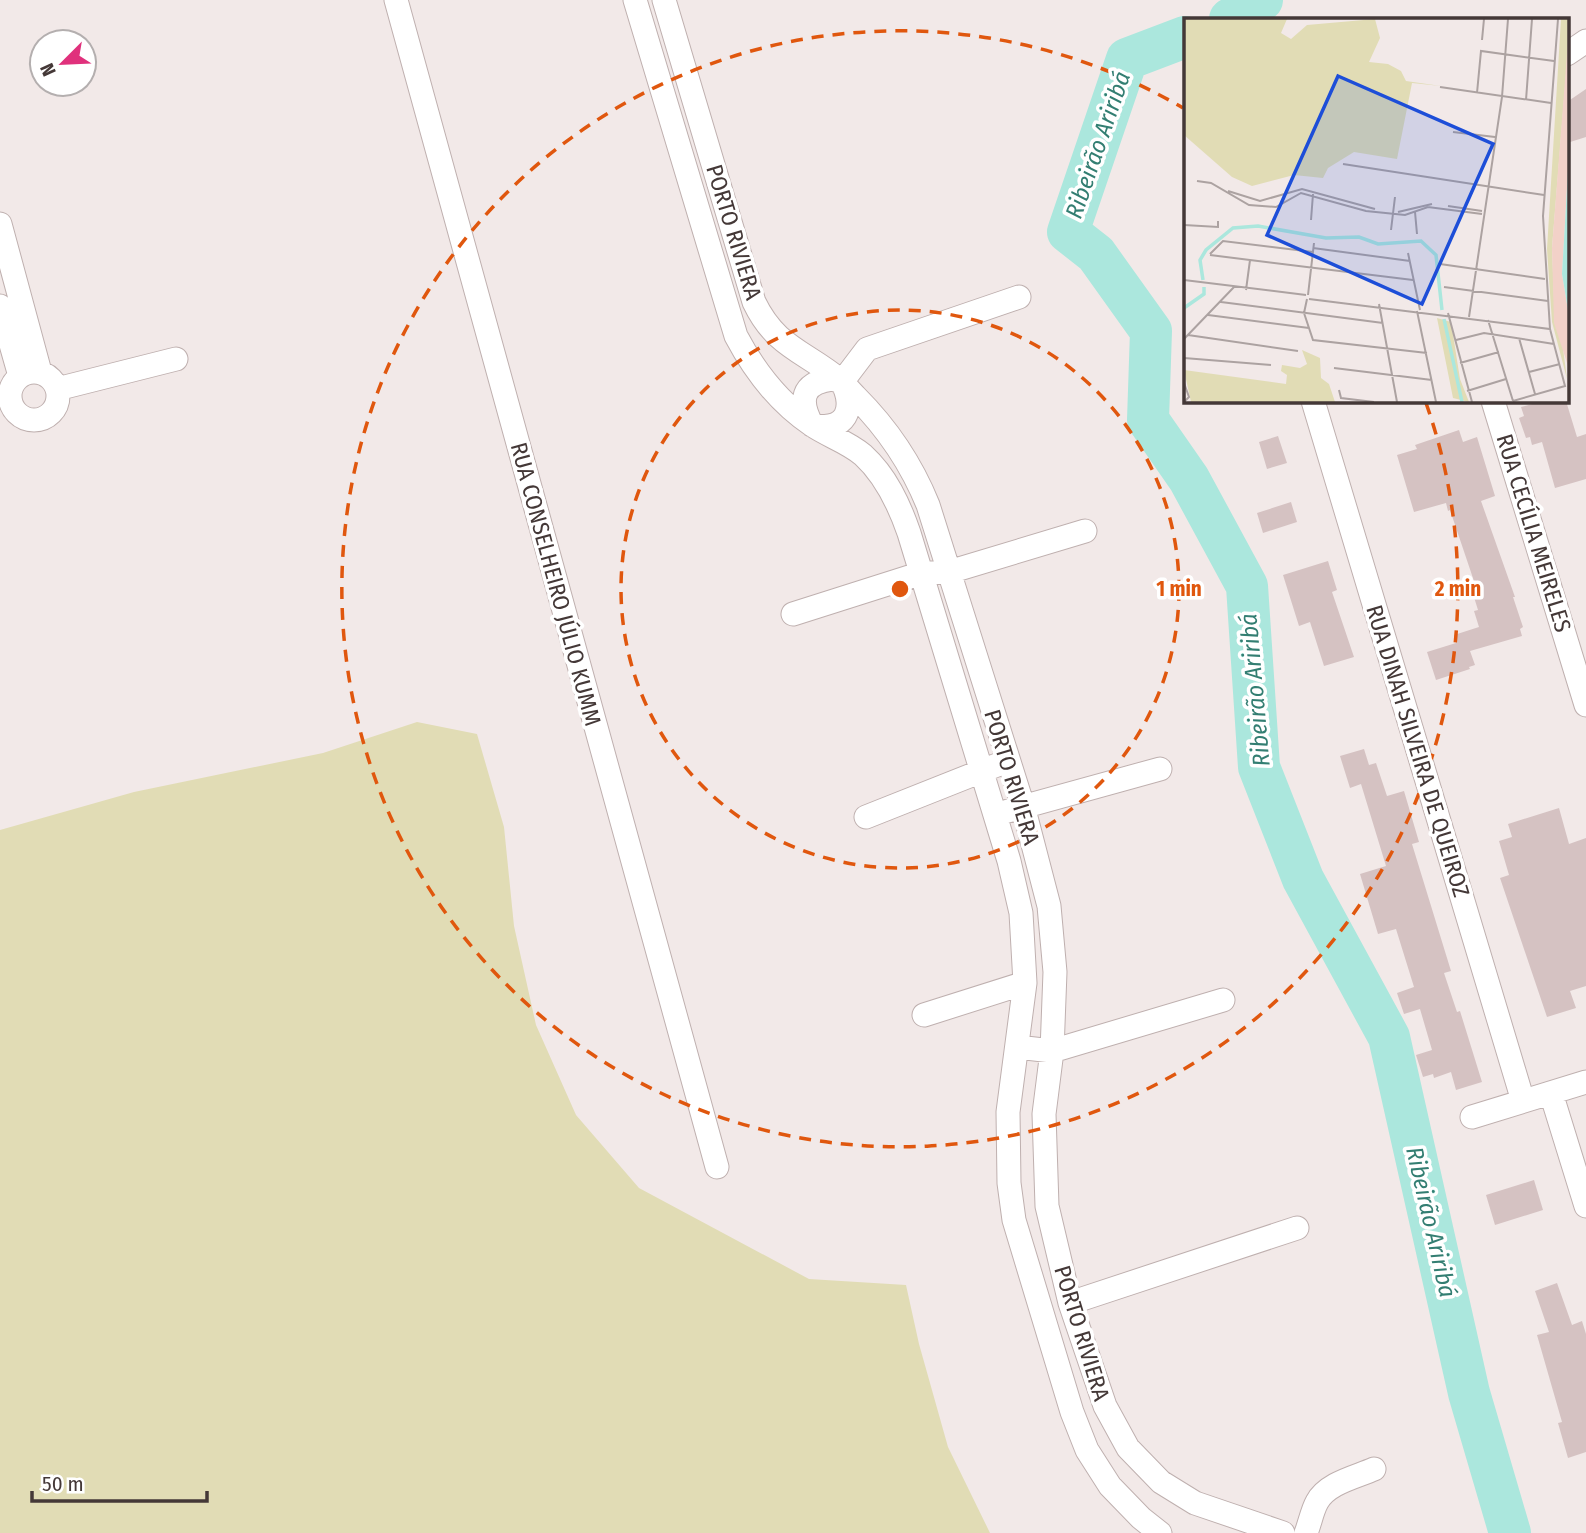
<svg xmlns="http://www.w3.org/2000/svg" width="1586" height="1533" font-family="'Fira Sans Condensed',sans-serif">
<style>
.green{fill:#e1dcb5}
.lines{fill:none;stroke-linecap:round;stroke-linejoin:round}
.river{stroke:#abe7dd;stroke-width:42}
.building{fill:#d5c2c2}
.minor-casing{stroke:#bfb0af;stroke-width:25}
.minor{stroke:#fff;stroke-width:23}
.ring{fill:none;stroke:#e0570e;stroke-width:3.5;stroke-dasharray:12 9}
.labels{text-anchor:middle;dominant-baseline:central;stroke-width:7;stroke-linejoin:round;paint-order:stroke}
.street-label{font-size:23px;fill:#443837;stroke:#fff}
.water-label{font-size:24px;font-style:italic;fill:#337e72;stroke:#fff}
.inset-river{fill:none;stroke:#abe7dd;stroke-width:3.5}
.inset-road{fill:none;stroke:#aca2a1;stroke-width:2}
.view{fill:#1d4ed8;fill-opacity:0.15;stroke:#1d4ed8;stroke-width:3.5}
.inset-edge{fill:none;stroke:#443837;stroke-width:3.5}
.centre{fill:#e0570e;stroke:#fff;stroke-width:3.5}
.ring-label{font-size:21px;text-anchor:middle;font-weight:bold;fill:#e0570e;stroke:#fff;stroke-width:7;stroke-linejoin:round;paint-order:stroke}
</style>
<rect width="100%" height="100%" fill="#f2e9e8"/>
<path class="green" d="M 417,722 L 477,734 L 504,827 L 514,926 L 536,1025 L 576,1115 L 639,1188 L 809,1279 L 906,1285 L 919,1344 L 948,1447 L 990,1533 L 0,1533 L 0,830 L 134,792 L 323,753 Z"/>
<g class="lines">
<path class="river" d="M 1230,19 L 1247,13 L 1262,0
M 1185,37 L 1127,59 L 1068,232 L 1096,254 L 1151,331 L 1148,420 L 1189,479 L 1247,586 L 1259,767 L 1303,879 L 1389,1037 L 1469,1393 L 1510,1533"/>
</g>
<path class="building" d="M 1586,89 L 1586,137 L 1567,143 L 1567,102 Z
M 1543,401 L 1566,401 L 1577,437 L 1586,434 L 1586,479 L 1555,488 L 1542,442 L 1532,445 L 1530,437 L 1526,438 L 1519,418 L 1524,416 L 1521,407 Z
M 1459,430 L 1463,442 L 1477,437 L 1495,496 L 1481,501 L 1515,597 L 1513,597 L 1523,627 L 1520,629 L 1522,636 L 1470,651 L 1475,665 L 1469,667 L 1470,669 L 1436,680 L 1427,652 L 1456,643 L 1454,635 L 1479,627 L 1474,611 L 1478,610 L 1473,594 L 1478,593 L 1450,510 L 1448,511 L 1446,503 L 1414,512 L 1397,455 L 1417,449 L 1415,445 Z
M 1278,436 L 1287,463 L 1267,469 L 1259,442 Z
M 1291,502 L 1297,522 L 1263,533 L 1257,513 Z
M 1328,561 L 1337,590 L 1332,592 L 1354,657 L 1324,666 L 1310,622 L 1299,626 L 1283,575 Z
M 1364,749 L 1369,765 L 1376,763 L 1387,796 L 1404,791 L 1419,842 L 1412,844 L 1451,971 L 1444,973 L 1457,1012 L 1460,1011 L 1482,1082 L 1456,1090 L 1451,1072 L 1434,1078 L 1433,1074 L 1423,1077 L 1416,1055 L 1432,1050 L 1420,1009 L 1404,1014 L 1397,993 L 1414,987 L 1396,929 L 1378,934 L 1360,874 L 1386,866 L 1361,784 L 1350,788 L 1340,756 Z
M 1559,808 L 1569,844 L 1586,838 L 1586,986 L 1570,991 L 1576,1008 L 1547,1017 L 1500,878 L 1509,875 L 1499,841 L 1512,837 L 1508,824 Z
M 1534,1180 L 1543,1210 L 1495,1225 L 1486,1195 Z
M 1557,1283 L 1572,1325 L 1582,1321 L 1586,1334 L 1586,1452 L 1568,1458 L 1558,1423 L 1562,1422 L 1537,1335 L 1549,1332 L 1535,1291 Z"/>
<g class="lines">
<defs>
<path id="minor" d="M 396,0 L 717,1167
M 635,0 L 736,336 C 755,372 778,402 812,425 C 828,436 848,442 863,455 C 886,476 899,504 909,533 L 1009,861 L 1021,913 L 1025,983 L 1008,1112 L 1009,1183 L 1014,1220 L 1072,1412 L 1087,1450 L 1110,1486 L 1141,1518 L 1160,1533
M 664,0 L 754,302 C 776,348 805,351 841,381 C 846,386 851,392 856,397 C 888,429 911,463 928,505 L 1023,806 L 1049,906 L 1055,972 L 1052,1051 L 1044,1114 L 1047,1206 L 1070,1303 L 1105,1406 L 1128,1448 L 1161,1482 L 1195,1503 L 1283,1533
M 1567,54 L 1586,41
M 0,224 L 40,372
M 0,306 L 20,376
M10 396a24 24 0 1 1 48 0a24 24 0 1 1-48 0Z
M 832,379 L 842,382 C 856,409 846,432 812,425 C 799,401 801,383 832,379 Z
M 842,382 L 867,349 L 1019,297
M 57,389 L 176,359
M 1313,401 L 1523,1101
M 1493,401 L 1586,705
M 793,614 L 922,573 L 949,572 L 1085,531
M 1008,811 L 1160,769
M 866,817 L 997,765
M 924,1015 L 1025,983
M 1017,1047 L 1052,1051 L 1223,1000
M 1551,1093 L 1586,1206
M 1472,1117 L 1586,1082
M 1070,1303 L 1297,1228
M 1306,1533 C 1310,1523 1312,1511 1317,1502 C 1327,1483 1356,1477 1374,1469"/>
</defs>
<use href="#minor" class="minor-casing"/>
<use href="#minor" class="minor"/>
</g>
<g class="ring">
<circle cx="900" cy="589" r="279"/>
<path d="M1426 403A558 558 0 1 1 1183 108"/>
</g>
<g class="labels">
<g class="street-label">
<text transform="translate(734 232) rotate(73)">PORTO RIVIERA</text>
<text transform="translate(1534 533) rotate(73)">RUA CECÍLIA MEIRELES</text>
<text transform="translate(556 584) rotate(75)">RUA CONSELHEIRO JÚLIO KUMM</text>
<text transform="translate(1418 751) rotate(73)">RUA DINAH SILVEIRA DE QUEIROZ</text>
<text transform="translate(1012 777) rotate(73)">PORTO RIVIERA</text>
<text transform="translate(1082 1333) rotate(73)">PORTO RIVIERA</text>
</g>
<g class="water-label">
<text transform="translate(1098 145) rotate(-71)">Ribeirão Ariribá</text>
<text transform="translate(1255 690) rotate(-95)">Ribeirão Ariribá</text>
<text transform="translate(1431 1222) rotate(77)">Ribeirão Ariribá</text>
</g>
</g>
<g transform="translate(1184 18)">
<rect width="385" height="385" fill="#f2e9e8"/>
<path d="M 0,1 L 103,1 L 97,15 L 107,21 L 123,7 L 191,1 L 196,20 L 185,44 L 204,46 L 217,53 L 222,63 L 257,68 L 228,65 L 213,141 L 170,134 L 144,150 L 139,160 L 110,157 L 68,168 L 48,159 L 0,117 ZM 377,1 L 385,1 L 385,19 L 368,230 L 371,305 L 377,315 L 383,361 L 368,304 L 363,231 ZM 253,300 L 267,304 L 276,361 L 285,384 L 269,380 ZM 118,332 L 136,340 L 137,360 L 145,366 L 151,384 L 7,384 L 0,352 L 102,366 L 103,357 L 97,353 L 98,347 L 116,350 L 123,346 Z" fill="#e1dcb5"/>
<path d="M 385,10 L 385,136 L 378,256 L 385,298 L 385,351 L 370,305 L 368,230 Z" fill="#f2d1c8"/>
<path d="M 385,136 L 385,298 L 378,256 Z" fill="#abe7dd"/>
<path class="inset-river" d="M 19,262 L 16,242 L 22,232 L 49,210 L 74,208 L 142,220 L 175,219 L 194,226 L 237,223 L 252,237 L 258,292M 0,290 L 20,276 L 20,269M 260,301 L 278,384"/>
<path class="inset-road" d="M 298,22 L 300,1M 256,69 L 367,85M 293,75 L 297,33 L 370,43M 342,82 L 348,1M 269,114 L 311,119M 159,146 L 360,177M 13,163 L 27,165 L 65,187 L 92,189 L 117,175 L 182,193 L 221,197 L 244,189 L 298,196M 44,173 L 76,183 L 118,171 L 191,191M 264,188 L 298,193M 214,194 L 248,186M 231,194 L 233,216M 127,202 L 129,176M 0,207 L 34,209 L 34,203M 207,212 L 211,179M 129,230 L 226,243M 224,235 L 236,292M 26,236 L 39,223 L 129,234M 26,237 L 229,262M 256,246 L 361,261M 0,262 L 122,277M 260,269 L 364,283M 62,272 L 66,242M 124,277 L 130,225M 123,281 L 120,295 L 129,322 L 243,335M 125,281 L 366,311 L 359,198 L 374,1M 37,284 L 199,305M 195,286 L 213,384M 233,293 L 252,384M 264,295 L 288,384M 24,297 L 125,310M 285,299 L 318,79 L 324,1M 304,302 L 329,383M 4,317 L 114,333M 335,320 L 351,376M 0,321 L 51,268M 272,322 L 300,315 L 370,326M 0,340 L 87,347M 276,345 L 315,334M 150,350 L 248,362M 345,354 L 376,346M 0,365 L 5,379 L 0,384M 155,372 L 157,380 L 190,384M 283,373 L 322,361M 329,383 L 381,368 L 366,311"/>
<path class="view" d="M 154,58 L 309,126 L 238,286 L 83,217 Z"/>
<rect width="385" height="385" class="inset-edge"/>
</g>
<circle cx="900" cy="589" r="10" class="centre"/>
<g class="ring-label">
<text x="1179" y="596">1 min</text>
<text x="1458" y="596">2 min</text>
</g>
<g transform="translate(63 63) rotate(246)"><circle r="33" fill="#ffffff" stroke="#b4afaf" stroke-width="2"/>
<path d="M0-5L12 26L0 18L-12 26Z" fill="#e0317c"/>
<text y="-10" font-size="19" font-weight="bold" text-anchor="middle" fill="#443837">N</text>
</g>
<path d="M32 1491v10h175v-10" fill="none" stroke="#443837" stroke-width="3.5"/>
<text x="42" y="1491" font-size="21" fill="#443837" stroke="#ffffff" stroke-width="5" paint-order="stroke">50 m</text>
</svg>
